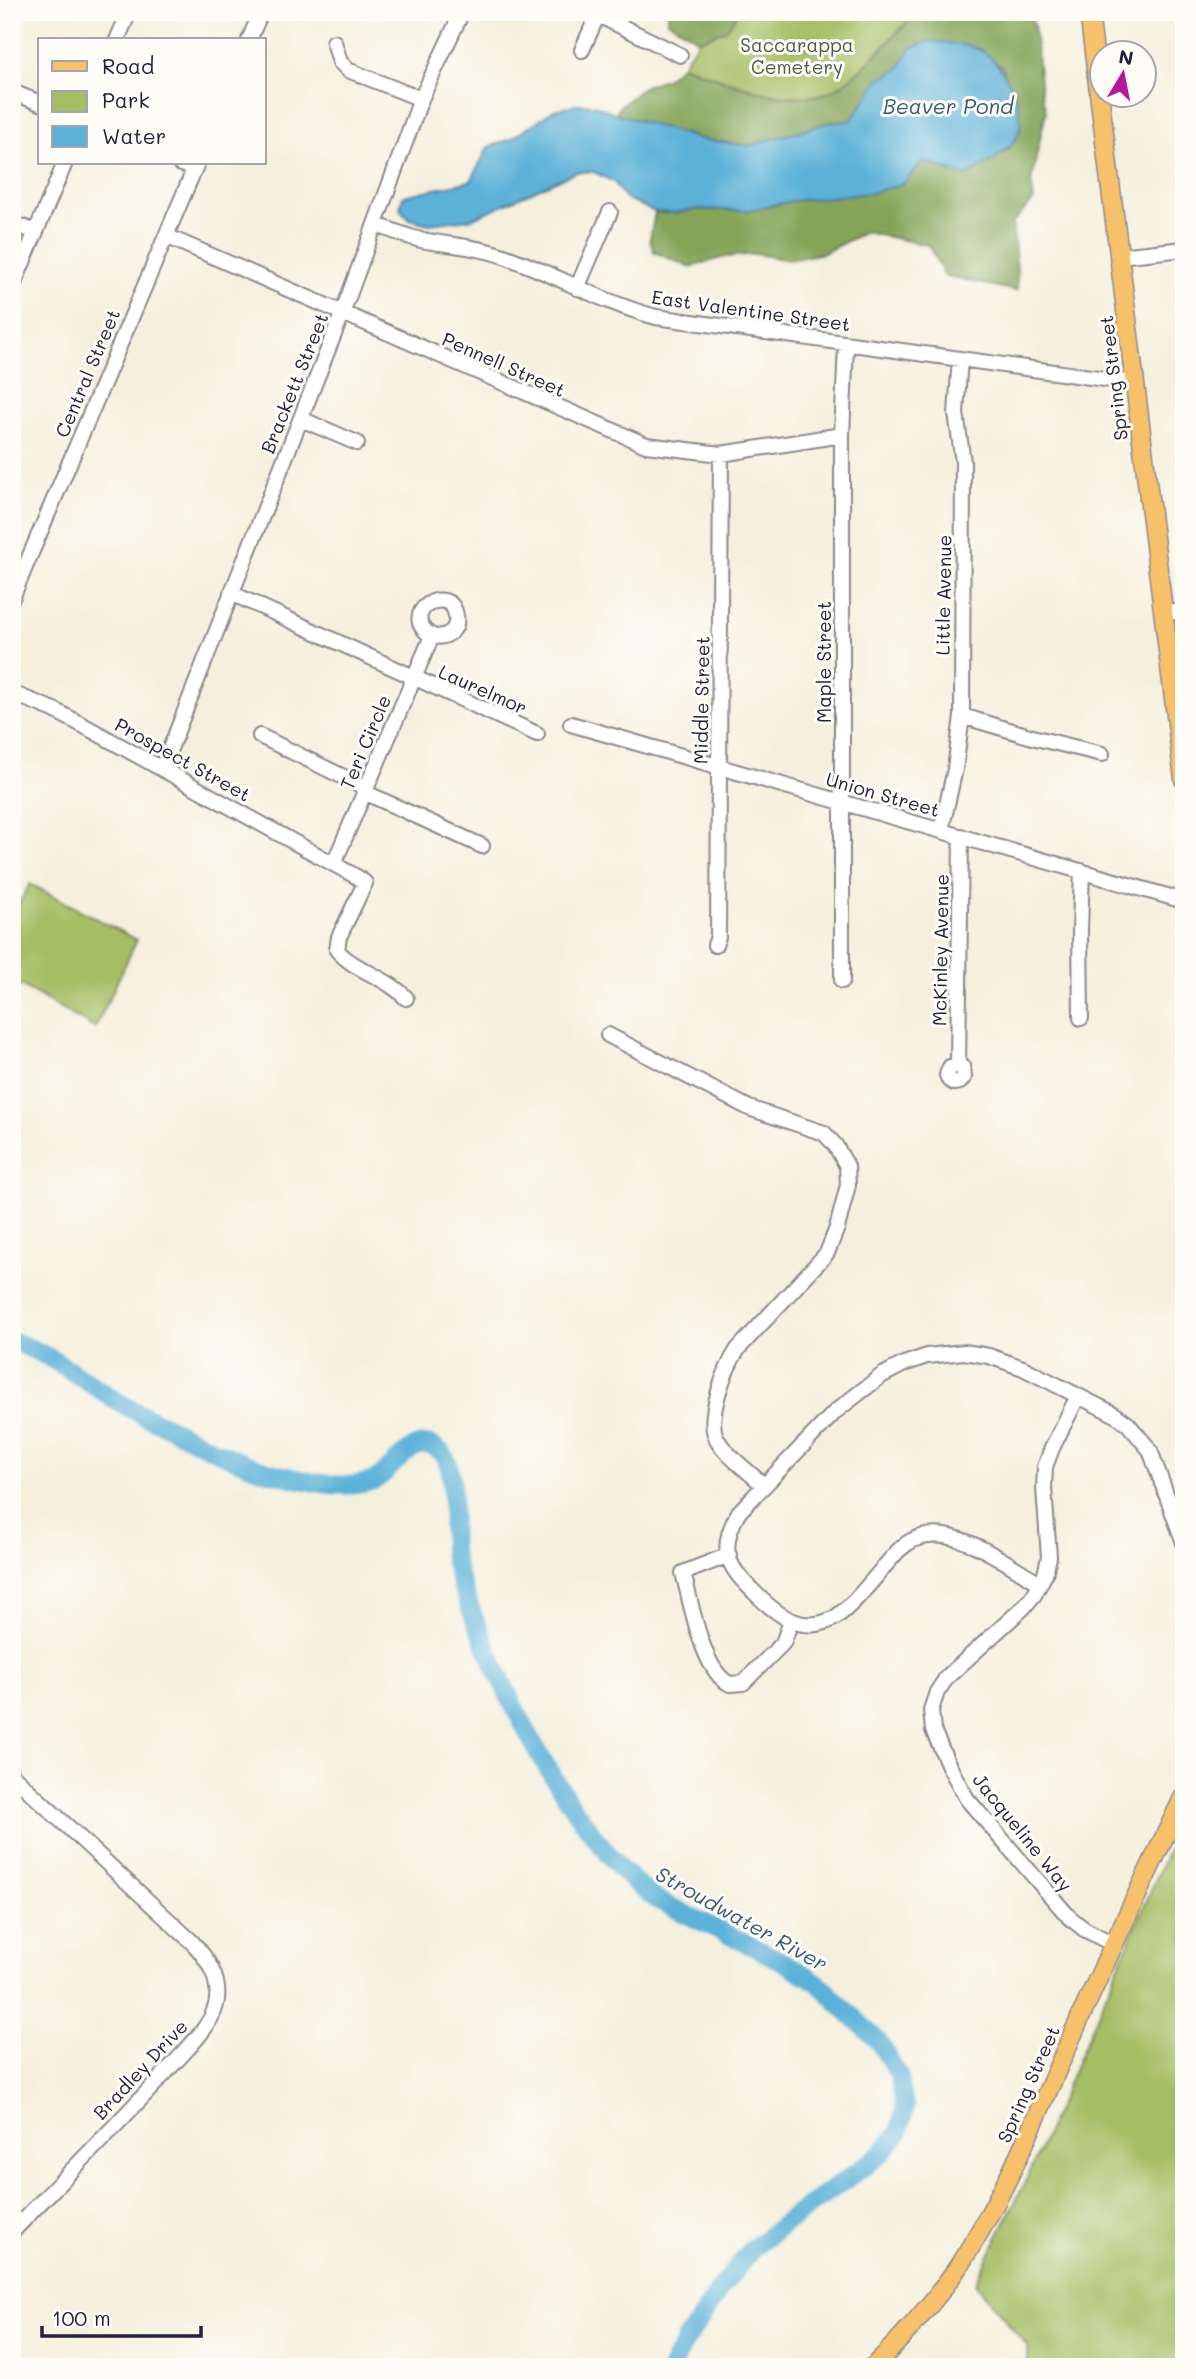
<svg xmlns="http://www.w3.org/2000/svg" width="1196" height="2379" font-family="Mali,sans-serif">
<style>
.green{fill:#a5bd63;stroke:#64704f;stroke-width:2}
.forest{fill:#84a459;stroke:#53634a;stroke-width:2}
.water{fill:#5cb1d8;stroke:#3f6a8a;stroke-width:2}
.lines{fill:none;stroke-linecap:round;stroke-linejoin:round}
.river{stroke:#5cb1d8;stroke-width:19}
.minor-casing{stroke:#8c898c;stroke-width:18}
.major-casing{stroke:#8c898c;stroke-width:21}
.minor{stroke:#fff;stroke-width:14}
.major{stroke:#f7c06b;stroke-width:18}
.labels{text-anchor:middle;dominant-baseline:central;stroke-width:6;stroke-linejoin:round;paint-order:stroke}
.park-label{font-size:19px;fill:#505849;stroke:#fdfcf7}
.street-label{font-size:19px;fill:#22223b;stroke:#fdfcf7}
.water-label{font-size:21px;font-style:italic;fill:#395b7a;stroke:#fdfcf7}
</style>
<rect width="100%" height="100%" fill="#fdfcf7"/>
<filter id="ink" filterUnits="userSpaceOnUse"><feTurbulence type="fractalNoise" baseFrequency=".0143" numOctaves="2"/><feDisplacementMap in="SourceGraphic" scale="14" xChannelSelector="R" yChannelSelector="G"/><feConvolveMatrix kernelMatrix="1 2 1 2 8 2 1 2 1" color-interpolation-filters="sRGB"/></filter>
<filter id="wash" filterUnits="userSpaceOnUse"><feTurbulence type="fractalNoise" baseFrequency=".00686" numOctaves="4" result="noise"/><feDisplacementMap in="SourceGraphic" scale="28" xChannelSelector="R" yChannelSelector="G"/><feGaussianBlur stdDeviation="1.57" result="paint"/><feColorMatrix in="noise" values="0 0 0 0 0 0 0 0 0 0 0 0 0 0 0 0 0 1.4 0 .05"/><feComposite in="paint" operator="in"/></filter>
<g filter="url(#wash)">
<rect width="100%" height="100%" fill="#f5f0de"/>
<path class="green" d="M 738,12 L 917,12 C 893,36 869,64 843,84 C 802,116 725,80 682,65 L 699,40 L 726,30 Z
M 30,884 L 137,940 L 95,1028 L 12,980 L 12,916 Z
M 1176,1832 L 1184,1836 L 1184,2367 L 1028,2367 L 1027,2346 L 975,2283 L 1030,2172 Z"/>
<path class="forest" d="M 668,12 L 738,12 L 726,30 L 699,40 L 668,21 Z
M 917,12 L 1028,12 L 1034,25 L 1041,93 L 1046,111 L 1031,182 L 1034,200 L 1012,223 L 1017,270 L 1017,291 L 945,276 L 928,245 L 865,232 L 823,253 L 790,260 L 756,254 L 725,257 L 690,267 L 654,252 L 650,239 L 655,212 L 674,213 L 700,209 L 746,211 L 792,201 L 903,184 L 923,160 L 951,172 L 978,170 L 988,161 L 1008,150 L 1020,132 L 1019,112 L 1002,67 L 979,49 L 929,41 L 912,48 L 898,70 L 879,80 L 851,121 L 828,123 L 748,146 L 700,139 L 617,114 L 618,108 L 645,86 L 667,78 L 682,65 C 725,80 801,116 843,84 C 870,64 893,36 917,12 Z"/>
<path class="water" d="M 929,41 C 944,43 963,43 978,49 C 1001,58 1027,107 1019,132 C 1015,148 980,169 966,176 L 923,161 L 903,184 L 871,193 L 792,201 L 746,211 L 700,209 L 674,213 L 655,212 L 625,198 L 614,182 L 594,172 L 576,172 L 471,219 L 429,224 L 409,219 L 400,209 L 403,196 L 471,181 L 488,147 L 511,139 L 554,110 L 578,104 L 594,105 L 617,114 L 700,139 L 748,146 L 828,123 L 851,121 L 879,79 L 898,70 L 911,48 Z"/>
<g class="lines">
<path class="river" d="M 12,1341 C 55,1356 80,1378 117,1401 C 135,1412 155,1421 174,1430 C 209,1447 243,1466 281,1475 C 309,1482 348,1491 375,1480 C 392,1472 415,1427 441,1452 C 461,1471 447,1530 454,1560 C 460,1585 471,1610 481,1634 C 511,1707 546,1774 594,1836 C 614,1862 629,1881 657,1900 L 784,1962 L 817,1982 L 879,2042 L 899,2076 L 905,2108 L 899,2133 L 880,2155 L 792,2218 L 752,2249 L 720,2289 L 686,2340 L 672,2367"/>
</g>
</g>
<g filter="url(#ink)">
<g class="lines">
<defs>
<path id="minor" d="M 598,15 L 680,55
M 117,40 L 129,12
M 249,40 L 261,12
M 334,42 L 340,62 L 348,70 L 421,99
M 582,50 L 599,12
M 12,92 L 40,103
M 179,163 L 194,169
M 12,223 L 36,232
M 375,224 C 390,230 405,236 421,240 C 448,245 475,246 501,255 C 554,273 602,303 656,317 L 1134,383
M 166,236 L 646,445 L 721,454 L 842,435
M 1119,256 L 1184,249
M 12,288 L 65,163
M 577,288 L 610,212
M 301,419 L 357,443
M 231,593 L 537,734
M 12,598 L 197,163
M 1163,613 L 1184,611
M 12,693 L 54,710 L 88,728 L 357,877 L 365,883 L 339,937 L 337,950 C 353,970 387,977 406,998
M 962,716 L 1036,738 L 1102,754
M 571,724 L 1184,901
M 260,736 L 366,788
M 162,769 L 342,314 L 421,99 L 462,12
M 364,792 L 482,846
M 941,831 L 955,769 L 962,716 L 963,462 L 956,413 L 960,359
M 334,863 L 432,636 C 445,639 459,631 456,616 C 451,581 395,613 432,636
M 715,945 L 718,937 L 721,454
M 842,981 L 842,435 L 846,344
M 1081,1018 L 1080,929 L 1082,871
M 608,1035 L 749,1108 L 824,1133 L 835,1145 L 847,1166 L 848,1185 L 837,1228 L 827,1253 L 738,1349 C 726,1367 705,1418 717,1439 C 727,1457 749,1471 764,1486
M 958,1065 L 963,1068 L 964,1077 L 960,1082 L 954,1083 L 949,1080 L 947,1075 L 950,1067 L 958,1065 L 961,836
M 1078,1396 L 1052,1448 L 1045,1467 L 1044,1488 L 1049,1557 L 1045,1574 L 1034,1595 L 1023,1608 L 947,1677 L 937,1692 L 931,1710 L 933,1730 L 949,1766 L 967,1799 L 1069,1917 L 1084,1929 L 1113,1944
M 729,1555 L 683,1573 C 691,1601 702,1672 730,1684 L 743,1683 L 783,1643 L 791,1621
M 1040,1583 C 1002,1562 940,1510 899,1550 C 878,1572 860,1599 836,1617 C 804,1636 778,1616 755,1593 C 744,1582 731,1570 728,1554 C 725,1540 732,1524 739,1512 L 836,1411 L 881,1376 L 904,1364 L 927,1356 L 964,1352 L 989,1356 L 1023,1368 L 1114,1414 L 1128,1424 L 1150,1450 L 1184,1543
M 12,1775 L 192,1942 C 208,1959 222,1980 216,2005 C 210,2029 182,2054 165,2073 C 115,2127 63,2179 12,2232"/>
<path id="major" d="M 1089,12 L 1184,780
M 873,2367 C 903,2337 932,2305 956,2270 C 1006,2195 1039,2109 1076,2027 C 1111,1949 1147,1873 1184,1796"/>
</defs>
<use href="#minor" class="minor-casing"/>
<use href="#major" class="major-casing"/>
<use href="#minor" class="minor"/>
<use href="#major" class="major"/>
</g>
</g>
<g class="labels">
<g class="park-label">
<text x="797" y="44">Saccarappa<tspan x="797" dy="22">Cemetery</tspan></text>
</g>
<g class="street-label">
<text transform="translate(751 310) rotate(8)">East Valentine Street</text>
<text transform="translate(504 364) rotate(24)">Pennell Street</text>
<text transform="translate(87 373) rotate(-67)">Central Street</text>
<text transform="translate(1113 378) rotate(-97)">Spring Street</text>
<text transform="translate(294 383) rotate(-68)">Brackett Street</text>
<text transform="translate(943 595) rotate(-89)">Little Avenue</text>
<text transform="translate(823 662) rotate(-90)">Maple Street</text>
<text transform="translate(483 689) rotate(24)">Laurelmor</text>
<text transform="translate(701 700) rotate(-89)">Middle Street</text>
<text transform="translate(365 742) rotate(-67)">Teri Circle</text>
<text transform="translate(183 759) rotate(29)">Prospect Street</text>
<text transform="translate(883 794) rotate(16)">Union Street</text>
<text transform="translate(940 950) rotate(-89)">McKinley Avenue</text>
<text transform="translate(1023 1832) rotate(51)">Jacqueline Way</text>
<text transform="translate(140 2069) rotate(-47)">Bradley Drive</text>
<text transform="translate(1028 2084) rotate(-66)">Spring Street</text>
</g>
<g class="water-label">
<text x="948" y="105">Beaver Pond</text>
<text transform="translate(742 1918) rotate(29)">Stroudwater River</text>
</g>
</g>
<rect width="1196" height="2379" fill="none" stroke="#fdfcf7" stroke-width="42"/>
<rect x="38" y="38" width="228" height="126" fill="#fdfcf7" stroke="#a5a5ac" stroke-width="2"/>
<rect x="52" y="61" width="35" height="10" fill="#f7c06b" stroke="#a5a5ac" stroke-width="2"/>
<text x="102" y="74" font-size="21" fill="#22223b">Road</text>
<rect x="52" y="91" width="35" height="21" fill="#a5bd63" stroke="#a5a5ac" stroke-width="2"/>
<text x="102" y="108" font-size="21" fill="#22223b">Park</text>
<rect x="52" y="126" width="35" height="21" fill="#5cb1d8" stroke="#a5a5ac" stroke-width="2"/>
<text x="102" y="144" font-size="21" fill="#22223b">Water</text>
<g transform="translate(1123 74) rotate(10)"><circle r="33" fill="#fdfcf7" stroke="#a5a5ac" stroke-width="2"/>
<path d="M0-5L12 26L0 18L-12 26Z" fill="#b5179e"/>
<text y="-10" font-size="19" font-weight="bold" text-anchor="middle" fill="#22223b">N</text>
</g>
<path d="M42 2326v10h159v-10" fill="none" stroke="#22223b" stroke-width="3.5"/>
<text x="52" y="2326" font-size="21" fill="#22223b" stroke="#fdfcf7" stroke-width="5" paint-order="stroke">100 m</text>
</svg>
